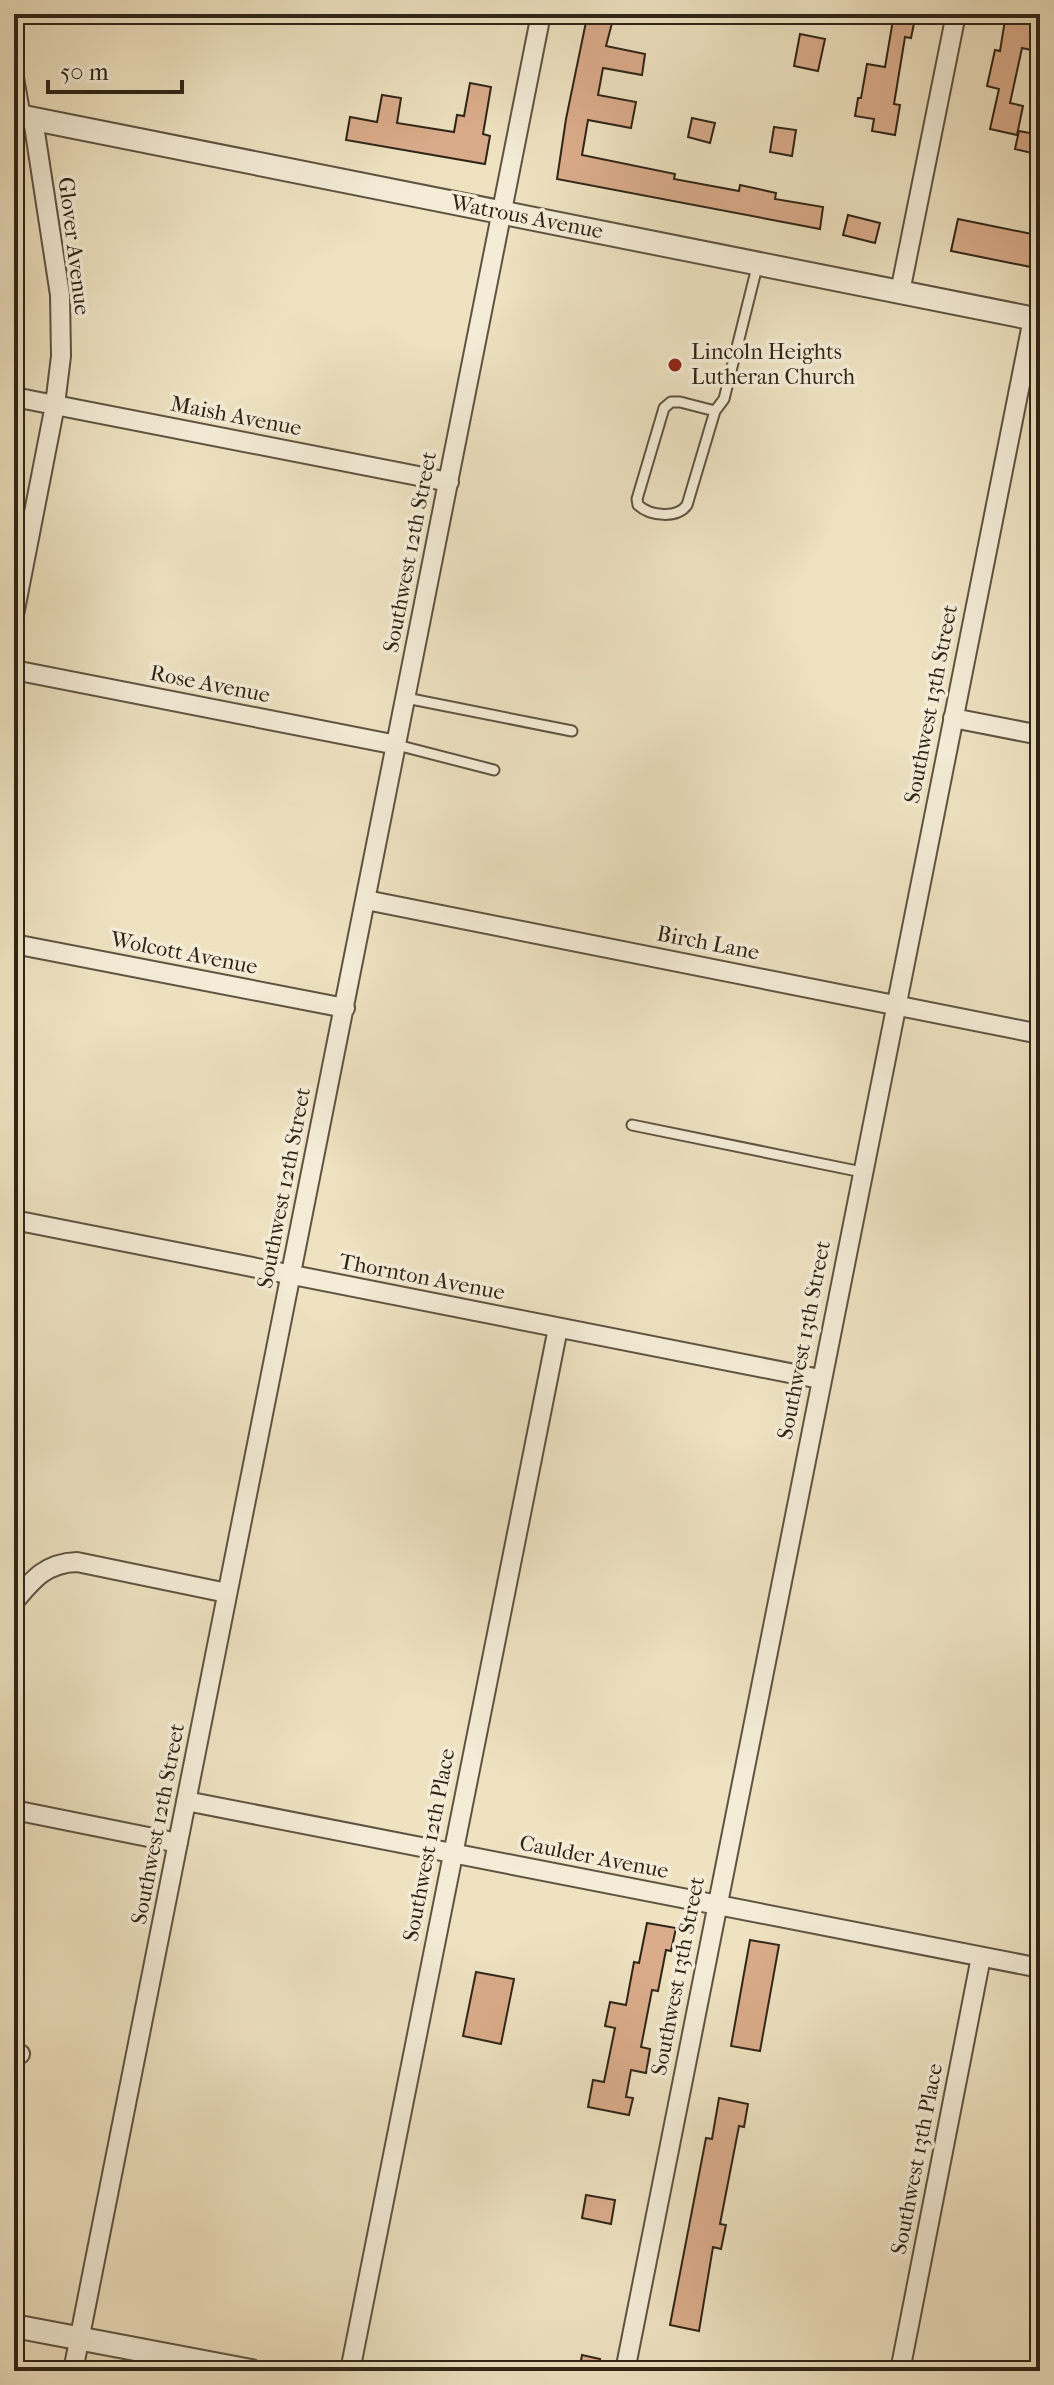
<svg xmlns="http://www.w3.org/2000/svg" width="1054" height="2385" font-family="'IM FELL French Canon',serif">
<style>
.building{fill:#daac8b;stroke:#2f2517;stroke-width:2}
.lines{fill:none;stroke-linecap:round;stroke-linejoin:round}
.service-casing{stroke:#5f5442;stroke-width:13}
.minor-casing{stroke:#5f5442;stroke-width:22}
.tertiary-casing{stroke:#5f5442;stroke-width:26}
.service{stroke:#f4ecd7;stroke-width:9}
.minor{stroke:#f4ecd7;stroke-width:18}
.tertiary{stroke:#f4ecd7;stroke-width:22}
.poi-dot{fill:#8f2418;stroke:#f4ecd7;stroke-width:3}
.labels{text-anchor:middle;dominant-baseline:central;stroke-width:7;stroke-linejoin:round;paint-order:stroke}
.street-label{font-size:22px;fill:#2f2517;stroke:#f4ecd7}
.poi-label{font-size:22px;fill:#2f2517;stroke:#f4ecd7;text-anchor:start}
</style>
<rect width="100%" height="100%" fill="#eee2c1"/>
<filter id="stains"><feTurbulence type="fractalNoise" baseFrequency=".0025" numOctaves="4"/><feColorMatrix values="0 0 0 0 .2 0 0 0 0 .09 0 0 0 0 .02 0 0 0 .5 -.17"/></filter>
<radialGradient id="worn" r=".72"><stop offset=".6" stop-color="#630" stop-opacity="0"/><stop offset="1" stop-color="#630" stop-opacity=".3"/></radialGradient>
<path class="building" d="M 894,14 L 916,14 L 911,38 L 905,37 L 894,104 L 900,105 L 895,135 L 872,131 L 874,119 L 855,116 L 858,98 L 861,98 L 867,64 L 885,67 Z
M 1006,14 L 1034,14 L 1031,31 L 1040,33 L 1040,52 L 1022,48 L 1010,103 L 1023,106 L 1017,135 L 990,129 L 999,89 L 987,86 L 995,50 L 1000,51 Z
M 587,17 L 612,23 L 606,46 L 645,54 L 642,75 L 603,68 L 598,95 L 636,102 L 631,128 L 588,120 L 582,155 L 675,174 L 674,179 L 739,191 L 740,185 L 776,193 L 775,199 L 823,207 L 820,229 L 557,179 L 566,119 Z
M 800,34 L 825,39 L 818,71 L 794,66 Z
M 470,83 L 491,87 L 483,134 L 490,136 L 485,164 L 346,140 L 350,117 L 377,122 L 382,95 L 401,98 L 397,123 L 454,132 L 457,115 L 464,116 Z
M 692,118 L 715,123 L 710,143 L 688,137 Z
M 774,127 L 796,130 L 792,156 L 770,152 Z
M 1019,131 L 1035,134 L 1032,153 L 1015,149 Z
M 848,215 L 880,223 L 875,243 L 843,235 Z
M 958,219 L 1037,235 L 1031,267 L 951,251 Z
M 647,1923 L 676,1928 L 671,1951 L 666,1950 L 658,1991 L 652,1990 L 641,2047 L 650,2049 L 646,2073 L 631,2070 L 626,2097 L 633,2098 L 629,2115 L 588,2107 L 593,2080 L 604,2082 L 615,2028 L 605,2026 L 610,2002 L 626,2005 L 634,1962 L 639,1963 Z
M 750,1940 L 779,1945 L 760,2051 L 731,2046 Z
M 476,1972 L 514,1979 L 501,2044 L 463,2036 Z
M 719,2098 L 748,2104 L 744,2127 L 739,2126 L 720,2224 L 726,2225 L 721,2249 L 713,2247 L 699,2331 L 670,2325 L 706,2138 L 712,2139 Z
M 586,2195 L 615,2200 L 611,2224 L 582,2218 Z
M 582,2355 L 600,2359 L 598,2371 L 579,2371 Z"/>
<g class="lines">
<defs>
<path id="service" d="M 715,411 L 680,402 L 671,402 L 664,408 L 637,499 L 638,505 C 650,516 677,519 687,505 L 715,411 L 724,399 L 758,263
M 406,698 L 572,731
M 397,745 L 494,770
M 632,1125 L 862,1172"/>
<path id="minor" d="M 14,78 L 21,117
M 900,292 L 956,14
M 14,397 L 449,482
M 14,615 L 55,405 L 61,356 L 60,295 L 33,119
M 14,670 L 397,745
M 953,718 L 1040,735
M 366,900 L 1040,1034
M 14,944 L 345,1008
M 14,1220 L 820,1379
M 14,1602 C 33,1579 46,1563 77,1562 L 227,1593
M 186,1801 L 1040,1968
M 14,1810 L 178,1843
M 14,2053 L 20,2054
M 73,2371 L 541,14
M 350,2371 L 558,1328
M 625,2371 L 1033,319
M 900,2371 L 981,1957"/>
<path id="tertiary" d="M 14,115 L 1040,320
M 14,2326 L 251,2371"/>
</defs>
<use href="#service" class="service-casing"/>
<use href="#minor" class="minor-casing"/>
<use href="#tertiary" class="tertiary-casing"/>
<use href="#service" class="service"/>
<use href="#minor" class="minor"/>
<use href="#tertiary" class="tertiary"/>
</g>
<circle class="poi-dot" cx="675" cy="365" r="8"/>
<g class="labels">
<g class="street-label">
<text transform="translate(527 217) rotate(11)">Watrous Avenue</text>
<text transform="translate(74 246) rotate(83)">Glover Avenue</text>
<text transform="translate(236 416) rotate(11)">Maish Avenue</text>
<text transform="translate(410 552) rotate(-79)">Southwest 12th Street</text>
<text transform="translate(210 684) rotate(11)">Rose Avenue</text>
<text transform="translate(931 704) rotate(-79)">Southwest 13th Street</text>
<text transform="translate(708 943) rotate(11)">Birch Lane</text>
<text transform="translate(184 953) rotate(11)">Wolcott Avenue</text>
<text transform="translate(284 1188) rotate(-79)">Southwest 12th Street</text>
<text transform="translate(422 1277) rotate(11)">Thornton Avenue</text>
<text transform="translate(804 1340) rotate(-79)">Southwest 13th Street</text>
<text transform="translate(158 1824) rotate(-79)">Southwest 12th Street</text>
<text transform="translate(429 1845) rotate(-79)">Southwest 12th Place</text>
<text transform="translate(594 1857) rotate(11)">Caulder Avenue</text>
<text transform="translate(678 1976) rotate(-79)">Southwest 13th Street</text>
<text transform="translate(917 2159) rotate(-79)">Southwest 13th Place</text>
</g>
<g class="poi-label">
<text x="691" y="352">Lincoln Heights<tspan x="691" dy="25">Lutheran Church</tspan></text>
</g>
</g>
<rect width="1054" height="2385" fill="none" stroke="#eee2c1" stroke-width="48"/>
<rect x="16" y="16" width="1022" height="2353" fill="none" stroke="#2f2517" stroke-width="4"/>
<rect x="24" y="24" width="1006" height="2337" fill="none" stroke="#2f2517" stroke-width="2"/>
<path d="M48 80v12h134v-12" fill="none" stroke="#2f2517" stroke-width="4"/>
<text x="60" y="80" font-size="24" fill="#2f2517" stroke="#f4ecd7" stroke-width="6" paint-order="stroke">50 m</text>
<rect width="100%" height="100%" filter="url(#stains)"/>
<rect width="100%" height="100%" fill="url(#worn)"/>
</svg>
